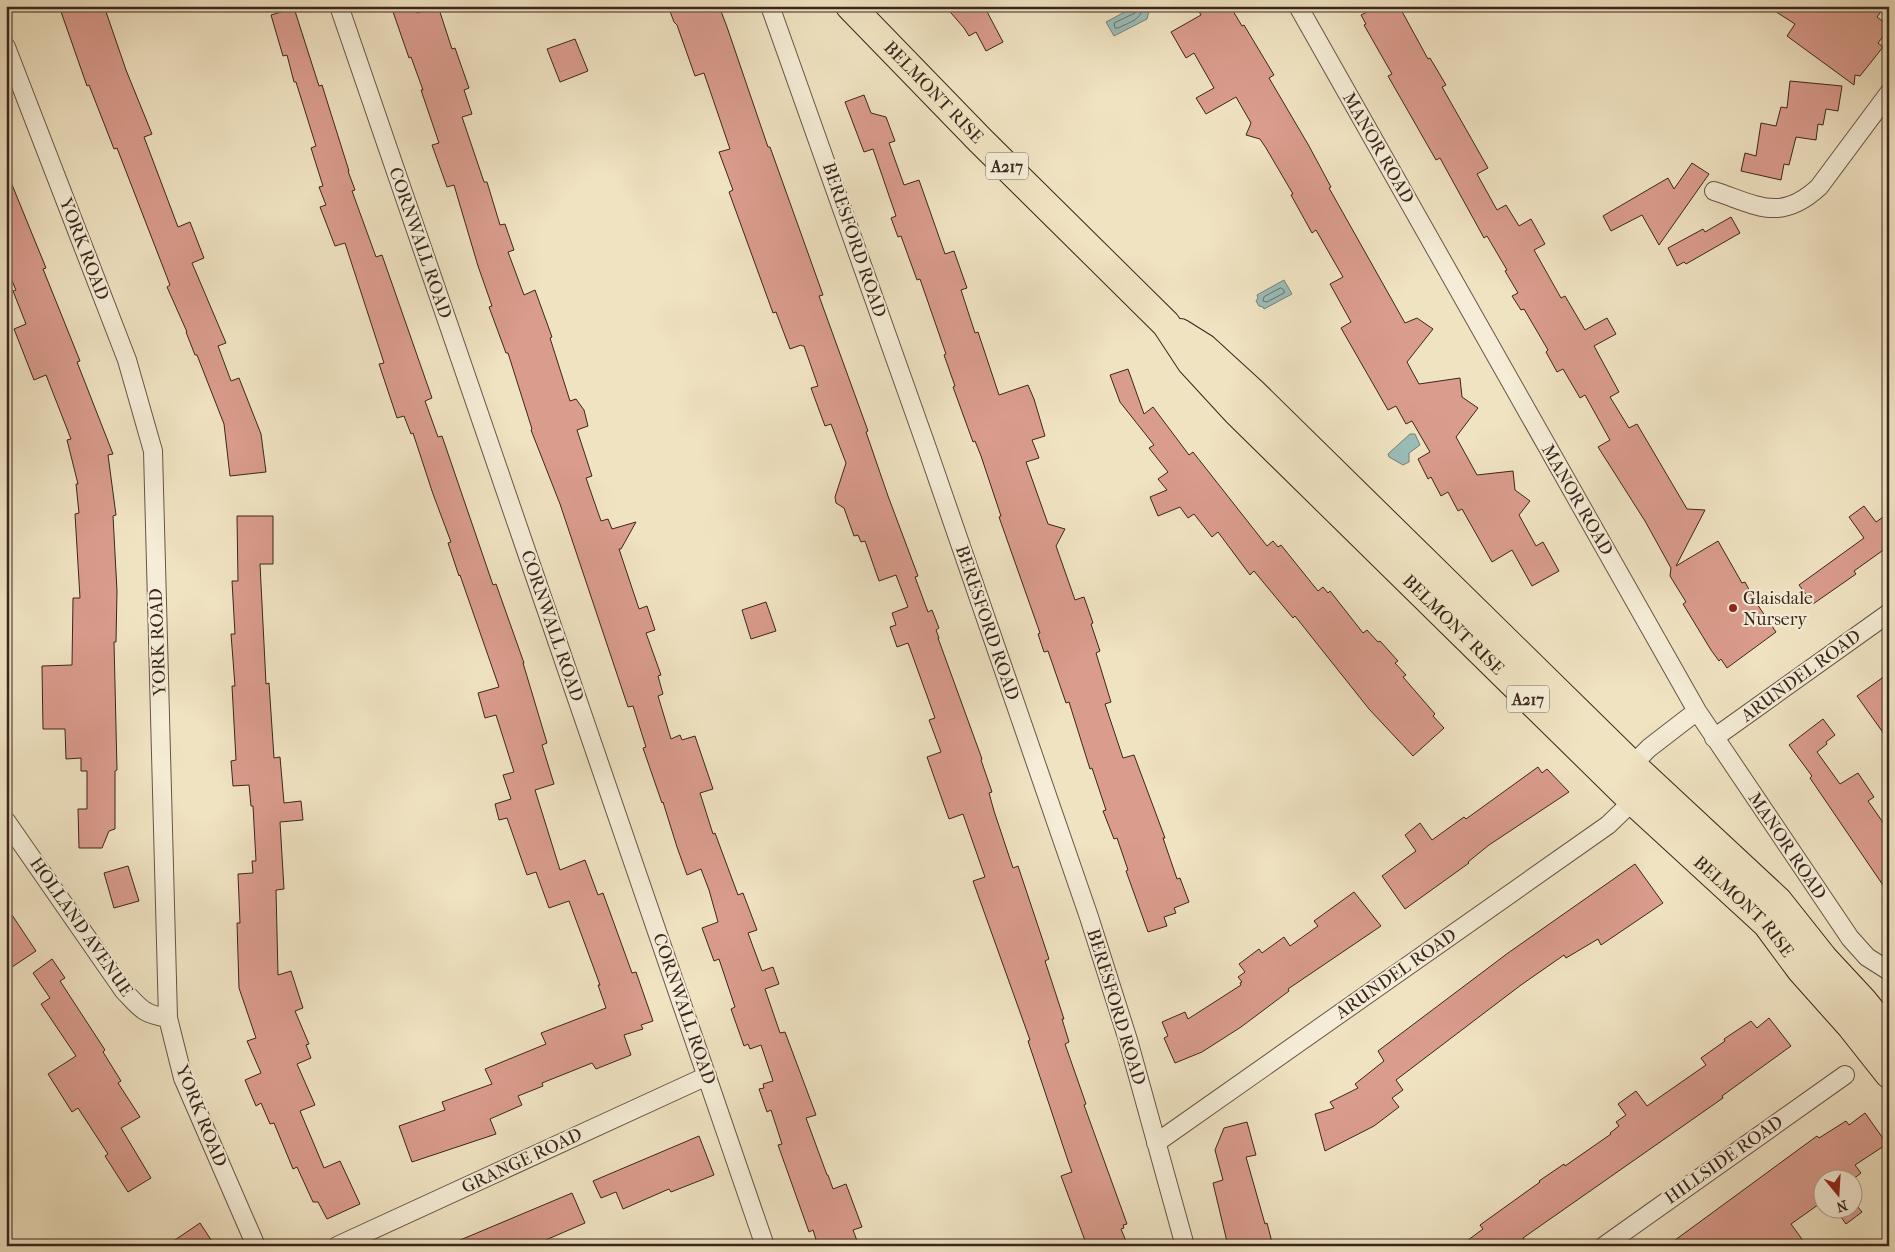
<svg xmlns="http://www.w3.org/2000/svg" width="1895" height="1252" font-family="'IM FELL French Canon',serif">
<style>
.water{fill:#9bbdb8;stroke:#74817a}
.lines{fill:none;stroke-linecap:round;stroke-linejoin:round}
.shore{stroke:#6a726a;stroke-width:1}
.building{fill:#da9c8d;stroke:#3a261d}
.minor-casing{stroke:#685546;stroke-width:20}
.trunk-casing{stroke:#3a261d;stroke-width:30}
.minor{stroke:#f5edd7;stroke-width:18}
.trunk{stroke:#f0e3c2;stroke-width:28}
.poi-dot{fill:#8f2418;stroke:#f5edd7;stroke-width:2}
.labels{text-anchor:middle;dominant-baseline:central;stroke-width:4;stroke-linejoin:round;paint-order:stroke}
.shield{fill:#f5edd7;stroke:#726255;stroke-width:1}
.shield-label{font-size:16px;font-weight:bold;fill:#3a261d}
.street-label{font-size:18px;fill:#3a261d;stroke:#f5edd7}
.poi-label{font-size:18px;fill:#3a261d;stroke:#f5edd7;text-anchor:start}
</style>
<rect width="100%" height="100%" fill="#f0e3c2"/>
<filter id="stains"><feTurbulence type="fractalNoise" baseFrequency=".004" numOctaves="4"/><feColorMatrix values="0 0 0 0 .2 0 0 0 0 .09 0 0 0 0 .02 0 0 0 .5 -.17"/></filter>
<radialGradient id="worn" r=".72"><stop offset=".6" stop-color="#630" stop-opacity="0"/><stop offset="1" stop-color="#630" stop-opacity=".3"/></radialGradient>
<path class="water" d="M 1136,6 L 1146,7 L 1149,11 L 1147,19 L 1114,36 L 1106,22 Z
M 1284,280 L 1292,294 L 1264,309 L 1263,307 L 1259,306 L 1256,301 L 1258,298 L 1257,295 Z
M 1410,434 L 1415,434 L 1420,445 L 1409,453 L 1409,462 L 1403,465 L 1389,457 L 1388,454 Z"/>
<g class="lines">
<path class="shore" d="M 1137,6 L 1135,13 L 1114,23 L 1115,28 L 1118,28 C 1128,23 1144,19 1142,6
M 1281,288 L 1284,290 L 1284,293 L 1267,302 L 1263,301 L 1264,297 Z"/>
</g>
<path class="building" d="M 59,6 L 104,6 L 126,70 L 152,134 L 144,137 L 178,227 L 190,222 L 204,258 L 192,263 L 226,343 L 218,346 L 231,381 L 239,378 L 261,434 L 266,472 L 230,476 L 224,424 L 197,355 L 195,355 L 186,332 L 187,332 L 167,287 L 170,285 L 117,148 L 114,149 L 89,85 L 87,86 Z
M 391,6 L 414,6 L 417,13 L 438,6 L 452,49 L 455,48 L 469,88 L 464,90 L 472,114 L 462,117 L 484,182 L 487,182 L 500,225 L 505,224 L 514,250 L 508,252 L 524,295 L 535,290 L 552,337 L 550,338 L 570,401 L 576,399 L 584,410 L 588,426 L 577,430 L 592,476 L 586,478 L 601,521 L 608,519 L 612,529 L 636,522 L 621,549 L 619,549 L 639,609 L 647,606 L 655,630 L 646,633 L 661,675 L 658,676 L 663,694 L 658,696 L 671,739 L 680,735 L 682,740 L 695,736 L 713,789 L 700,793 L 713,834 L 715,833 L 738,895 L 743,893 L 757,930 L 748,933 L 762,971 L 773,967 L 779,984 L 765,989 L 780,1033 L 785,1032 L 816,1115 L 806,1118 L 827,1175 L 828,1175 L 833,1189 L 846,1184 L 862,1227 L 853,1230 L 859,1246 L 818,1246 L 813,1230 L 809,1232 L 778,1145 L 782,1144 L 771,1110 L 767,1112 L 759,1089 L 764,1088 L 763,1084 L 773,1081 L 761,1045 L 750,1049 L 748,1044 L 744,1046 L 731,1009 L 735,1007 L 719,959 L 714,961 L 702,928 L 718,922 L 709,890 L 701,869 L 687,875 L 677,847 L 663,802 L 662,803 L 643,748 L 646,747 L 633,706 L 628,707 L 560,504 L 531,430 L 532,429 L 508,353 L 506,353 L 489,307 L 492,306 L 478,266 L 454,185 L 447,187 L 432,145 L 439,143 L 421,90 L 423,90 L 411,57 L 409,58 Z
M 668,6 L 719,6 L 727,27 L 768,147 L 770,147 L 823,295 L 819,296 L 868,431 L 866,432 L 888,496 L 918,576 L 915,577 L 928,612 L 932,610 L 939,628 L 936,630 L 939,638 L 938,638 L 982,759 L 981,760 L 992,792 L 989,793 L 994,811 L 1013,868 L 1018,866 L 1049,959 L 1045,961 L 1064,1019 L 1062,1019 L 1069,1042 L 1065,1044 L 1086,1104 L 1084,1105 L 1127,1224 L 1123,1225 L 1124,1228 L 1121,1229 L 1128,1246 L 1087,1246 L 1061,1176 L 1072,1172 L 1068,1161 L 1028,1041 L 1030,1040 L 973,881 L 985,877 L 963,814 L 949,819 L 927,757 L 941,752 L 929,720 L 935,718 L 908,643 L 897,647 L 890,627 L 896,625 L 892,613 L 908,607 L 896,575 L 879,581 L 865,541 L 861,542 L 858,535 L 854,536 L 844,508 L 836,503 L 835,497 L 846,463 L 831,424 L 825,426 L 811,388 L 818,386 L 804,346 L 802,346 L 801,345 L 790,349 L 776,312 L 773,313 L 729,192 L 733,190 L 719,152 L 730,149 L 704,73 L 695,76 L 677,25 L 674,22 Z
M 945,6 L 984,6 L 1003,42 L 986,51 L 976,32 L 969,36 L 964,28 Z
M 1196,6 L 1230,6 L 1242,26 L 1244,25 L 1274,75 L 1269,78 L 1309,146 L 1331,187 L 1329,188 L 1405,323 L 1417,318 L 1433,329 L 1407,362 L 1419,384 L 1460,378 L 1462,397 L 1478,408 L 1456,437 L 1477,475 L 1513,471 L 1515,490 L 1530,501 L 1519,515 L 1536,546 L 1543,542 L 1559,571 L 1532,586 L 1512,550 L 1492,562 L 1462,509 L 1458,511 L 1448,492 L 1441,496 L 1431,477 L 1428,479 L 1418,459 L 1430,452 L 1412,421 L 1406,424 L 1396,406 L 1388,410 L 1341,328 L 1351,322 L 1330,284 L 1343,277 L 1316,230 L 1312,233 L 1291,195 L 1293,194 L 1266,148 L 1260,139 L 1246,135 L 1251,123 L 1236,97 L 1206,114 L 1196,98 L 1214,88 L 1194,53 L 1186,58 L 1171,32 L 1201,15 Z
M 1364,6 L 1399,6 L 1428,59 L 1430,58 L 1446,85 L 1442,87 L 1488,168 L 1477,174 L 1497,210 L 1506,205 L 1519,226 L 1531,219 L 1545,244 L 1534,250 L 1561,298 L 1565,296 L 1585,330 L 1607,318 L 1616,334 L 1594,346 L 1619,392 L 1610,397 L 1629,428 L 1637,424 L 1687,509 L 1705,510 L 1676,566 L 1718,541 L 1742,583 L 1745,582 L 1755,601 L 1776,632 L 1727,668 L 1721,659 L 1719,661 L 1711,650 L 1683,604 L 1686,602 L 1670,576 L 1671,568 L 1645,521 L 1598,447 L 1610,440 L 1585,395 L 1580,398 L 1563,369 L 1557,372 L 1546,352 L 1548,350 L 1524,309 L 1521,310 L 1512,296 L 1518,293 L 1505,271 L 1507,270 L 1487,236 L 1484,238 L 1440,158 L 1436,160 L 1388,76 L 1392,74 L 1364,25 L 1366,24 L 1361,15 L 1367,12 Z
M 1767,6 L 1885,6 L 1877,17 L 1889,26 L 1889,29 L 1878,43 L 1883,47 L 1860,76 L 1855,75 L 1854,85 L 1787,36 L 1795,24 Z
M 294,8 L 319,86 L 322,85 L 349,171 L 348,171 L 355,190 L 352,191 L 376,257 L 382,255 L 432,398 L 425,401 L 438,437 L 442,436 L 493,585 L 496,584 L 524,663 L 523,663 L 547,743 L 542,745 L 554,784 L 535,790 L 560,870 L 585,860 L 598,895 L 603,893 L 632,973 L 636,972 L 653,1021 L 641,1025 L 643,1029 L 624,1035 L 631,1055 L 596,1069 L 592,1063 L 542,1083 L 543,1086 L 518,1096 L 522,1105 L 490,1119 L 496,1134 L 412,1162 L 399,1126 L 445,1110 L 442,1102 L 492,1084 L 485,1069 L 546,1044 L 541,1033 L 606,1008 L 598,985 L 600,985 L 569,901 L 549,908 L 536,872 L 527,875 L 507,818 L 499,820 L 495,804 L 511,799 L 503,775 L 514,772 L 496,715 L 485,718 L 478,693 L 499,687 L 460,575 L 459,576 L 448,543 L 451,542 L 433,494 L 413,433 L 411,434 L 404,416 L 397,418 L 379,364 L 384,363 L 345,243 L 335,246 L 320,207 L 326,205 L 319,187 L 323,186 L 311,148 L 316,146 L 296,82 L 294,82 L 287,55 L 283,56 L 271,15 Z
M 575,39 L 588,71 L 560,82 L 547,49 Z
M 1790,81 L 1842,86 L 1838,111 L 1826,109 L 1823,125 L 1818,124 L 1816,140 L 1796,137 L 1789,165 L 1784,164 L 1781,180 L 1741,171 L 1745,153 L 1756,156 L 1761,123 L 1776,126 L 1781,107 L 1787,108 Z
M 864,95 L 871,113 L 886,117 L 895,141 L 889,143 L 904,185 L 919,180 L 945,254 L 954,251 L 967,288 L 961,290 L 975,333 L 978,332 L 999,395 L 1028,385 L 1034,399 L 1045,436 L 1032,440 L 1039,458 L 1026,462 L 1048,524 L 1065,529 L 1056,546 L 1075,600 L 1084,597 L 1093,623 L 1091,624 L 1100,651 L 1096,653 L 1111,702 L 1105,704 L 1123,758 L 1134,755 L 1165,838 L 1163,838 L 1177,879 L 1180,878 L 1189,902 L 1174,908 L 1176,913 L 1164,917 L 1167,926 L 1148,932 L 1126,871 L 1128,870 L 1117,838 L 1114,839 L 1103,811 L 1106,810 L 1092,768 L 1090,769 L 1069,702 L 1066,703 L 1048,651 L 1044,652 L 1038,634 L 1040,633 L 999,517 L 1001,516 L 981,456 L 975,441 L 973,442 L 953,387 L 955,386 L 944,355 L 946,354 L 920,279 L 917,280 L 901,236 L 898,237 L 891,218 L 896,216 L 873,149 L 864,152 L 845,102 Z
M 1692,163 L 1709,174 L 1659,245 L 1642,215 L 1611,231 L 1603,216 L 1668,178 L 1674,189 Z
M 6,170 L 46,268 L 43,269 L 80,361 L 77,362 L 113,454 L 108,455 L 116,515 L 113,516 L 117,591 L 116,642 L 114,642 L 117,770 L 115,771 L 115,829 L 109,831 L 102,848 L 79,848 L 78,809 L 87,809 L 87,771 L 81,771 L 81,758 L 66,759 L 65,729 L 43,729 L 42,666 L 72,665 L 73,598 L 80,598 L 75,514 L 79,513 L 76,484 L 78,484 L 67,440 L 71,439 L 46,375 L 34,380 L 14,329 L 26,324 L 13,291 L 16,290 L 6,267 Z
M 1731,217 L 1740,233 L 1686,264 L 1684,262 L 1677,266 L 1668,248 L 1703,229 L 1705,232 Z
M 1128,369 L 1144,414 L 1153,407 L 1189,455 L 1193,452 L 1267,546 L 1273,541 L 1278,547 L 1281,545 L 1318,591 L 1323,587 L 1328,593 L 1330,591 L 1363,633 L 1367,630 L 1378,642 L 1380,641 L 1398,661 L 1395,663 L 1406,675 L 1403,677 L 1435,714 L 1433,716 L 1444,728 L 1413,756 L 1369,709 L 1295,616 L 1293,618 L 1254,571 L 1250,575 L 1218,532 L 1212,537 L 1194,514 L 1188,518 L 1180,507 L 1158,516 L 1150,497 L 1167,490 L 1158,479 L 1168,472 L 1149,448 L 1154,445 L 1120,402 L 1110,375 Z
M 1864,506 L 1876,522 L 1889,513 L 1889,546 L 1854,571 L 1856,574 L 1813,604 L 1799,585 L 1864,538 L 1849,517 Z
M 237,516 L 273,516 L 273,564 L 260,564 L 266,684 L 269,683 L 274,758 L 280,757 L 284,803 L 301,801 L 303,820 L 280,822 L 284,889 L 276,890 L 278,975 L 291,971 L 303,1008 L 295,1011 L 309,1044 L 306,1045 L 311,1058 L 297,1064 L 315,1105 L 300,1111 L 324,1168 L 340,1161 L 360,1204 L 327,1219 L 318,1202 L 313,1202 L 297,1167 L 293,1169 L 274,1123 L 270,1124 L 261,1103 L 256,1106 L 245,1080 L 261,1073 L 247,1041 L 256,1038 L 239,988 L 237,923 L 240,923 L 238,874 L 253,873 L 252,861 L 256,861 L 253,806 L 251,806 L 249,785 L 233,786 L 231,761 L 236,760 L 232,686 L 235,686 L 231,634 L 235,634 L 232,581 L 238,581 Z
M 766,602 L 776,631 L 751,639 L 742,610 Z
M 1889,673 L 1889,741 L 1857,696 Z
M 1823,719 L 1835,735 L 1826,742 L 1827,744 L 1817,752 L 1840,784 L 1858,773 L 1874,797 L 1868,801 L 1889,831 L 1889,894 L 1810,778 L 1812,776 L 1789,745 Z
M 1538,767 L 1542,773 L 1547,769 L 1569,792 L 1489,845 L 1468,862 L 1469,863 L 1405,909 L 1382,876 L 1416,851 L 1405,835 L 1420,823 L 1432,840 L 1464,817 L 1466,819 Z
M 1635,864 L 1663,903 L 1601,945 L 1598,939 L 1566,958 L 1564,955 L 1521,985 L 1396,1080 L 1403,1090 L 1392,1098 L 1399,1107 L 1374,1126 L 1325,1151 L 1315,1114 L 1334,1108 L 1330,1102 L 1358,1088 L 1355,1084 L 1384,1061 L 1378,1051 L 1508,953 Z
M 128,866 L 139,901 L 114,908 L 104,873 Z
M 1354,892 L 1381,926 L 1288,989 L 1289,991 L 1241,1027 L 1202,1052 L 1175,1063 L 1164,1038 L 1168,1036 L 1162,1022 L 1185,1012 L 1188,1019 L 1241,985 L 1240,983 L 1242,982 L 1238,977 L 1245,972 L 1239,964 L 1259,949 L 1262,953 L 1284,937 L 1290,946 L 1318,926 L 1314,921 Z
M 6,906 L 36,951 L 6,971 Z
M 52,959 L 65,978 L 60,981 L 105,1050 L 103,1052 L 121,1081 L 118,1083 L 140,1117 L 121,1128 L 151,1178 L 128,1192 L 105,1156 L 108,1154 L 78,1108 L 72,1112 L 48,1074 L 76,1056 L 41,1004 L 50,998 L 33,973 Z
M 1769,1018 L 1791,1046 L 1722,1096 L 1723,1098 L 1523,1238 L 1528,1246 L 1460,1246 L 1483,1229 L 1480,1225 L 1540,1182 L 1539,1181 L 1564,1164 L 1565,1166 L 1611,1134 L 1610,1133 L 1619,1126 L 1616,1122 L 1626,1115 L 1618,1104 L 1636,1091 L 1647,1106 L 1706,1065 L 1701,1058 L 1725,1041 L 1724,1039 L 1751,1021 L 1757,1028 Z
M 1865,1113 L 1887,1144 L 1855,1165 L 1861,1173 L 1852,1180 L 1822,1180 L 1822,1202 L 1791,1224 L 1807,1246 L 1667,1246 L 1817,1136 L 1819,1138 L 1846,1121 L 1849,1125 Z
M 1247,1122 L 1256,1155 L 1246,1157 L 1265,1224 L 1267,1223 L 1273,1246 L 1228,1246 L 1213,1183 L 1223,1180 L 1215,1150 L 1224,1128 Z
M 699,1136 L 714,1175 L 671,1192 L 669,1189 L 623,1209 L 616,1192 L 601,1198 L 593,1181 Z
M 572,1193 L 585,1223 L 532,1246 L 446,1246 Z
M 1852,1200 L 1862,1212 L 1846,1224 L 1836,1210 L 1852,1210 Z
M 200,1223 L 215,1246 L 166,1246 Z"/>
<g class="lines">
<defs>
<path id="minor" d="M 339,6 L 765,1246
M 770,6 L 927,448 L 1089,917 L 1128,1040 L 1185,1246
M 1298,6 L 1697,711 L 1850,938 L 1867,957 L 1889,971
M 6,47 L 127,360 L 153,451 L 168,1018 L 183,1078 L 256,1246
M 1714,191 C 1757,205 1780,223 1819,187 L 1889,93
M 1714,738 L 1889,613
M 1632,765 L 1649,748 L 1697,711
M 6,821 L 124,991 C 141,1009 143,1014 168,1018
M 1156,1143 L 1608,825 L 1633,801
M 337,1246 L 707,1076
M 1604,1246 L 1845,1075"/>
<g id="trunk">
<path id="s1" d="M 850,6 L 980,140 L 1166,324 L 1191,362 L 1237,412 L 1633,801 L 1767,924 L 1801,970 L 1851,1026 L 1889,1074"/>
<path d="M 1180,333 L 1204,348 L 1251,391 L 1632,765 L 1778,901 L 1824,959 L 1863,1001 L 1889,1033"/>
</g>
</defs>
<use href="#minor" class="minor-casing"/>
<use href="#trunk" class="trunk-casing"/>
<use href="#minor" class="minor"/>
<use href="#trunk" class="trunk"/>
</g>
<circle class="poi-dot" cx="1733" cy="608" r="5"/>
<g class="labels">
<g class="shield">
<rect x="986" y="152.5" width="42" height="27" rx="4"/>
<rect x="1507" y="685.5" width="42" height="27" rx="4"/>
</g>
<g class="shield-label">
<text x="1007" y="166">A217</text>
<text x="1528" y="699">A217</text>
</g>
<g class="street-label">
<text stroke="none"><textPath href="#s1" startOffset="120">BELMONT RISE</textPath></text>
<text transform="translate(1378 148) rotate(60)">MANOR ROAD</text>
<text transform="translate(854 240) rotate(71)">BERESFORD ROAD</text>
<text transform="translate(420 243) rotate(71)">CORNWALL ROAD</text>
<text transform="translate(84 249) rotate(69)">YORK ROAD</text>
<text transform="translate(1577 500) rotate(60)">MANOR ROAD</text>
<text transform="translate(987 623) rotate(71)">BERESFORD ROAD</text>
<text stroke="none"><textPath href="#s1" startOffset="865">BELMONT RISE</textPath></text>
<text transform="translate(552 626) rotate(71)">CORNWALL ROAD</text>
<text transform="translate(158 642) rotate(-92)">YORK ROAD</text>
<text transform="translate(1801 676) rotate(-36)">ARUNDEL ROAD</text>
<text transform="translate(1787 846) rotate(56)">MANOR ROAD</text>
<text stroke="none"><textPath href="#s1" startOffset="1270">BELMONT RISE</textPath></text>
<text transform="translate(81 927) rotate(55)">HOLLAND AVENUE</text>
<text transform="translate(1396 974) rotate(-35)">ARUNDEL ROAD</text>
<text transform="translate(1116 1007) rotate(73)">BERESFORD ROAD</text>
<text transform="translate(684 1009) rotate(71)">CORNWALL ROAD</text>
<text transform="translate(201 1116) rotate(68)">YORK ROAD</text>
<text transform="translate(1724 1160) rotate(-35)">HILLSIDE ROAD</text>
<text transform="translate(522 1161) rotate(-25)">GRANGE ROAD</text>
</g>
<g class="poi-label">
<text x="1743" y="598">Glaisdale<tspan x="1743" dy="21">Nursery</tspan></text>
</g>
</g>
<rect width="1895" height="1252" fill="none" stroke="#f0e3c2" stroke-width="25"/>
<rect x="8" y="8" width="1880" height="1237" fill="none" stroke="#3a261d" stroke-width="2.5"/>
<rect x="12" y="12" width="1870" height="1227" fill="none" stroke="#3a261d"/>
<g transform="translate(1838 1194) rotate(162)"><circle r="24" fill="#f5edd7" stroke="#aa9d8d"/>
<path d="M0-4L9 19L0 12L-9 19Z" fill="#8f2418"/>
<text y="-8" font-size="14" font-weight="bold" text-anchor="middle" fill="#3a261d">N</text>
</g>
<rect width="100%" height="100%" filter="url(#stains)"/>
<rect width="100%" height="100%" fill="url(#worn)"/>
</svg>
